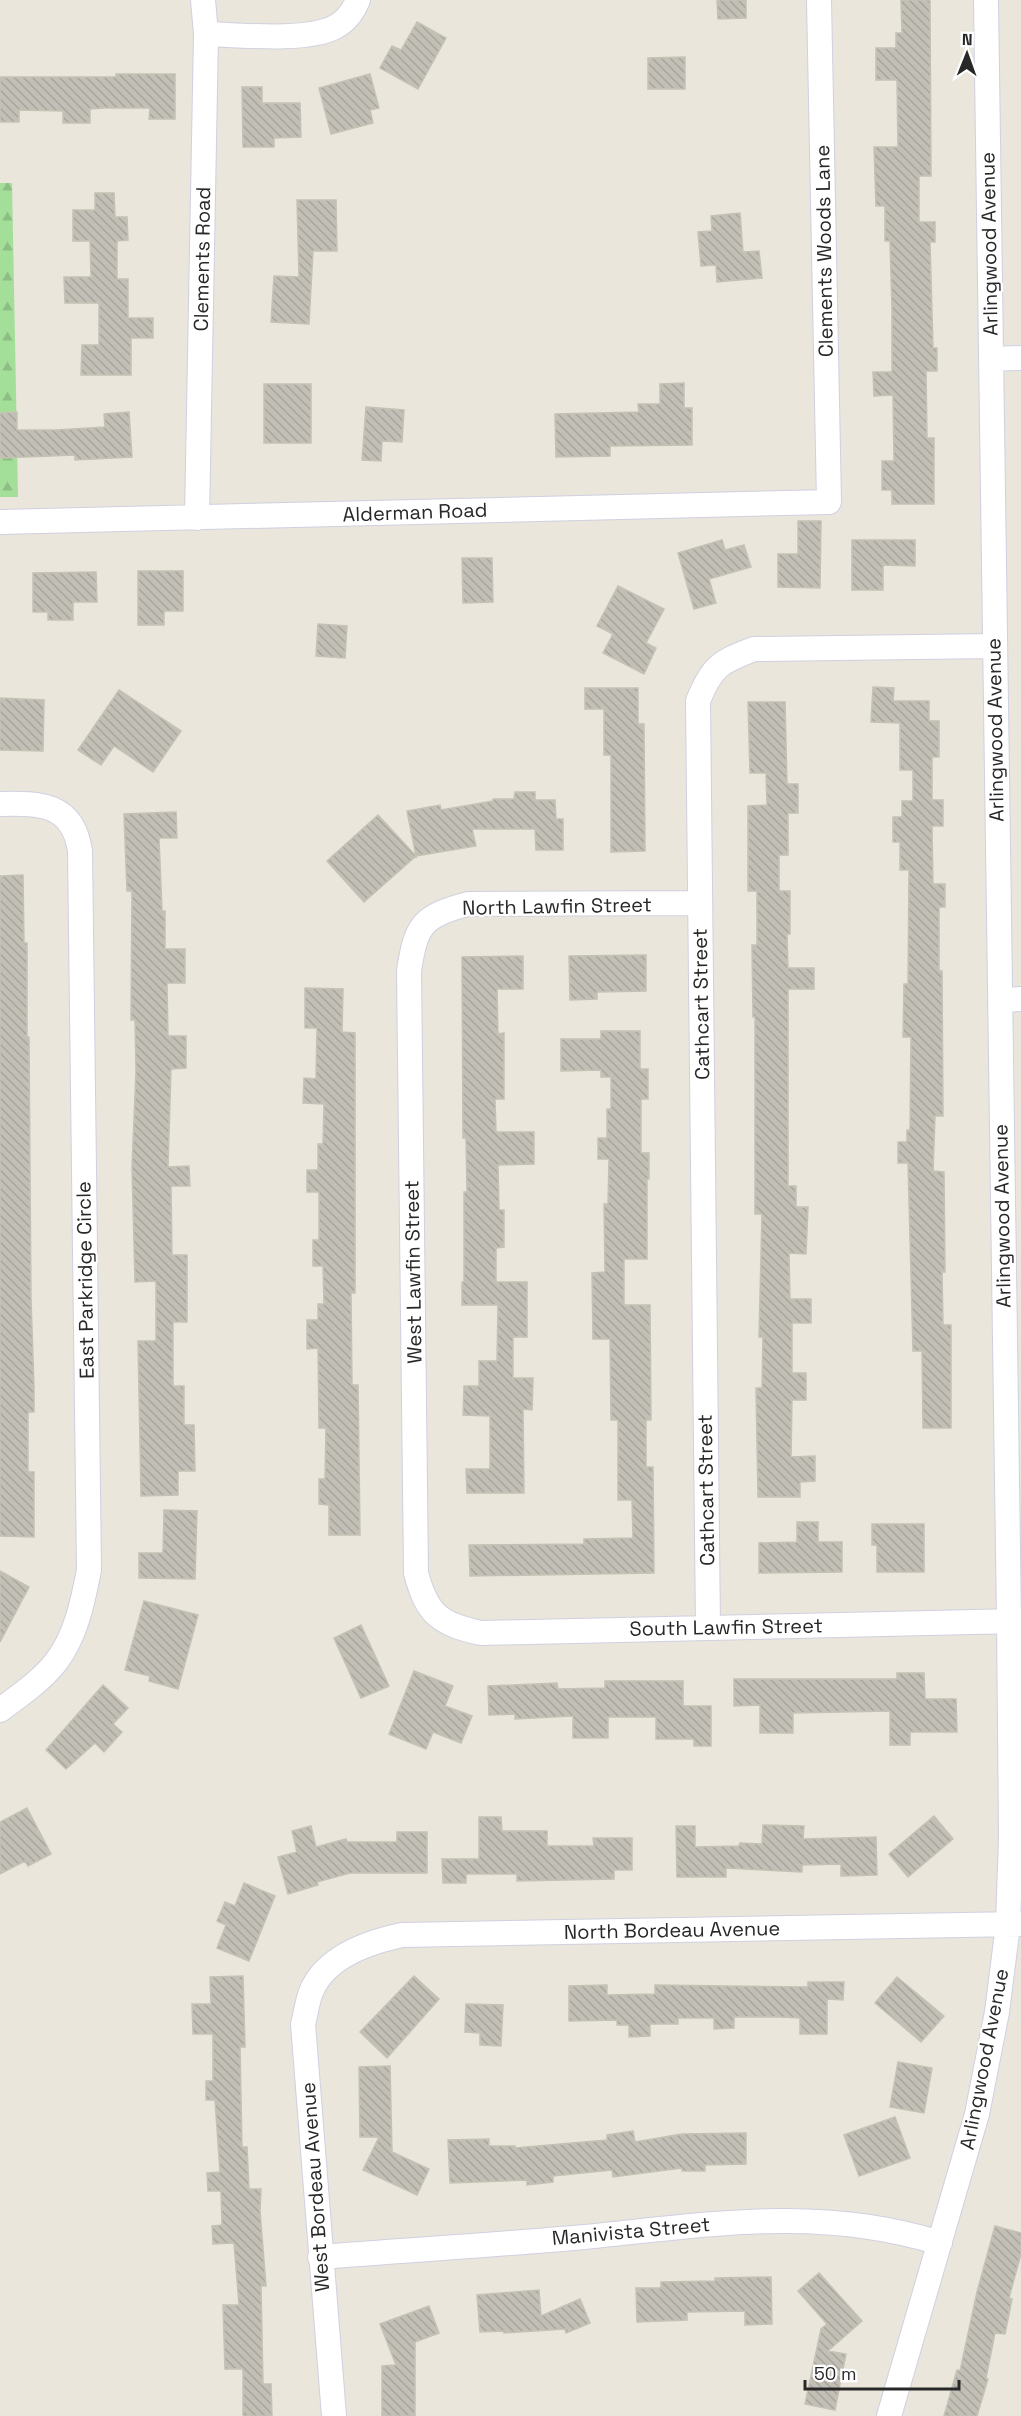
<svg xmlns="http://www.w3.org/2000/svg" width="1021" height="2416" font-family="'Space Grotesk',sans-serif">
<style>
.forest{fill:url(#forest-firs)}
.building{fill:url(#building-back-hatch);stroke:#c5c2b5;stroke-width:1.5}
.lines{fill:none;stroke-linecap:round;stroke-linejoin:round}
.minor-casing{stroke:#d0d0e1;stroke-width:26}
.minor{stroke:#fff;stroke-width:24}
.labels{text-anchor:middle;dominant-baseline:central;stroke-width:4.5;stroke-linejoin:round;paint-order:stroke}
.street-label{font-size:20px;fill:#282828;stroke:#fff}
</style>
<defs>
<pattern id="forest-firs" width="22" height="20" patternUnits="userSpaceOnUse" patternTransform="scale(1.5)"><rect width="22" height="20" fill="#a4df99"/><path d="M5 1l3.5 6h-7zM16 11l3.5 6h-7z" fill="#8dbf84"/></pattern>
<pattern id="building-back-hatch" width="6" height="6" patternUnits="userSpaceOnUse" patternTransform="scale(1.5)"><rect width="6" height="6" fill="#c2c0b6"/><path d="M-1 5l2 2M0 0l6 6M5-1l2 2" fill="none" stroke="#a7a59c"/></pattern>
</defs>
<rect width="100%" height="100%" fill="#eae6db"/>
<path class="forest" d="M 0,183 L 12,183 L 18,497 L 0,497 Z"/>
<path class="building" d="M 717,0 L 746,0 L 746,18 L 718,19 Z
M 901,0 L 930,0 L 931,176 L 919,176 L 919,222 L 935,222 L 935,242 L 930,242 L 933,348 L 937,348 L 937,371 L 926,371 L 927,438 L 934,438 L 934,504 L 892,504 L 892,490 L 882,490 L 882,461 L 894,461 L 893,395 L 874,396 L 873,372 L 892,372 L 892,309 L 890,241 L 885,241 L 885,206 L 876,206 L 874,147 L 898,147 L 897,80 L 876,80 L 876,48 L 896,48 L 896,33 L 902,33 Z
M 417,22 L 446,38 L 418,89 L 380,68 L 392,46 L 401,50 Z
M 685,57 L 685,89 L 648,89 L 648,58 Z
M 116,74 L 175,74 L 175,119 L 149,119 L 150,108 L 104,108 L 90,109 L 90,123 L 63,123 L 63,111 L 19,110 L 19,122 L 0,122 L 0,77 L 116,77 Z
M 370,74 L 379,108 L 370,110 L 373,123 L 331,134 L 319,88 Z
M 242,87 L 262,87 L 262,103 L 300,103 L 301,137 L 274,138 L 274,147 L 243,147 Z
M 95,193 L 114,193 L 115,217 L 127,217 L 128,240 L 117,241 L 117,279 L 128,279 L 128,318 L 153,318 L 153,338 L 131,338 L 131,375 L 81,375 L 82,345 L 99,345 L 99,303 L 65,303 L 64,277 L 91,277 L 90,241 L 73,241 L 73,210 L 95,210 Z
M 297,200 L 336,200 L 337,251 L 313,251 L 309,324 L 271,322 L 274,276 L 299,277 Z
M 740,213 L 743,252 L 759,251 L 762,278 L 717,282 L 716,265 L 701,266 L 698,232 L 712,231 L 711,216 Z
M 684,383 L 684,408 L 692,408 L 692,445 L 610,446 L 610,456 L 556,457 L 555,414 L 639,412 L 638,404 L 660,404 L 660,384 Z
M 264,384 L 311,384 L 311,443 L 264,443 Z
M 366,407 L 404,410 L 402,442 L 382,441 L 381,461 L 362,460 Z
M 17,412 L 17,430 L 56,430 L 105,427 L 104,414 L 129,412 L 132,457 L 75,460 L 75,455 L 0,458 L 0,413 Z
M 798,521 L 821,521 L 820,588 L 778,587 L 778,554 L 798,554 Z
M 722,540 L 725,550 L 744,545 L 751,567 L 709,579 L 716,603 L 694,609 L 678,553 Z
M 852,540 L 915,540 L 915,566 L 883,565 L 883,590 L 852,590 Z
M 462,558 L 492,558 L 493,602 L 463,603 Z
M 138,571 L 183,571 L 183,611 L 164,611 L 164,625 L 138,625 Z
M 96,572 L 97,602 L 73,602 L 73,620 L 48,620 L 48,612 L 33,612 L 33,573 Z
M 618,586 L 664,609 L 646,643 L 656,648 L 644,674 L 603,653 L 613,634 L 597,626 Z
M 318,624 L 347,626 L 345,658 L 316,656 Z
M 873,687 L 894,688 L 893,701 L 929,701 L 929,721 L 939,721 L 939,757 L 932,757 L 932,800 L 943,800 L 943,826 L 932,826 L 933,884 L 945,884 L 945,907 L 939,907 L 939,971 L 942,971 L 943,1116 L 935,1116 L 933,1171 L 944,1172 L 945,1272 L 942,1272 L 943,1325 L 951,1325 L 951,1428 L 923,1428 L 922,1351 L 913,1351 L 908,1163 L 898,1163 L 898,1142 L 907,1142 L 907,1130 L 910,1130 L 911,1037 L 903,1037 L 904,984 L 908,984 L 909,870 L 900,870 L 900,842 L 893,842 L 893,817 L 902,817 L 902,801 L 913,801 L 913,770 L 900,770 L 900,723 L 871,722 Z
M 585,688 L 638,688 L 638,724 L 644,724 L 645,851 L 611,852 L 611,755 L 604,755 L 604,709 L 585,709 Z
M 119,690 L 181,731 L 153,772 L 114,746 L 101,765 L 78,750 Z
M 0,698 L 44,700 L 43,751 L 0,750 Z
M 748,702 L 785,702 L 787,784 L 798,784 L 798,813 L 788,813 L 788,855 L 779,855 L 779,891 L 790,891 L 790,934 L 787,934 L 788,968 L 814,968 L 814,989 L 788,989 L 788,1186 L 796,1186 L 796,1207 L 808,1207 L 806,1254 L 789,1253 L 790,1299 L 811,1299 L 811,1323 L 792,1323 L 792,1373 L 806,1373 L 806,1400 L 792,1400 L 791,1457 L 815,1456 L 815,1481 L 800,1482 L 800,1497 L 758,1497 L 756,1388 L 762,1388 L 763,1337 L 759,1337 L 762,1214 L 755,1214 L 755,1017 L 753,1017 L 752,945 L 757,945 L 757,891 L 748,891 L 748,806 L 767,805 L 766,773 L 750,773 Z
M 515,792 L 535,792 L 535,800 L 555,800 L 556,819 L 563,819 L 563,850 L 536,850 L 535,829 L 472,829 L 476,846 L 416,856 L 364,902 L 327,861 L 378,815 L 416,856 L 407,811 L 440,805 L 441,810 L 493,801 L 493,799 L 514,799 Z
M 176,812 L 177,838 L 159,838 L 162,911 L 165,911 L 165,949 L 185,949 L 185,983 L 167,983 L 168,1036 L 186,1036 L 186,1068 L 171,1069 L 168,1167 L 189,1166 L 190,1186 L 171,1186 L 172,1255 L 187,1255 L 187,1322 L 173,1322 L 173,1386 L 184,1386 L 184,1425 L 194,1425 L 195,1471 L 178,1471 L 178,1495 L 141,1496 L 138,1341 L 156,1341 L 156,1281 L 135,1282 L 132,1167 L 136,1071 L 135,1020 L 131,1020 L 132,891 L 127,891 L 124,814 Z
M 23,875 L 24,943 L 27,943 L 27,1037 L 29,1037 L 31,1299 L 34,1387 L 34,1412 L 28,1412 L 28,1472 L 34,1472 L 34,1537 L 0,1536 L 0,876 Z
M 646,955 L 646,991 L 597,992 L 597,999 L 570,1000 L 569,956 Z
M 523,956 L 523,989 L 497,989 L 498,1034 L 504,1033 L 504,1099 L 495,1099 L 496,1132 L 534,1132 L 534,1164 L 498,1165 L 499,1210 L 504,1210 L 504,1247 L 496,1248 L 496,1282 L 527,1282 L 527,1337 L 513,1337 L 513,1378 L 533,1378 L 532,1410 L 523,1409 L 524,1493 L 467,1493 L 466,1469 L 490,1469 L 490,1416 L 463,1415 L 464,1386 L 479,1386 L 479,1361 L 497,1361 L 498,1305 L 462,1305 L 462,1282 L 464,1282 L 464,1192 L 467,1192 L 466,1138 L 463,1138 L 462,957 Z
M 305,988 L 343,989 L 342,1032 L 355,1033 L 355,1293 L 351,1293 L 352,1385 L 358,1385 L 360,1535 L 329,1535 L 329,1505 L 319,1504 L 319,1479 L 325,1479 L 326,1428 L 319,1428 L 318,1348 L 307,1349 L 307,1320 L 318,1320 L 318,1304 L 324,1304 L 323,1266 L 313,1266 L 313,1240 L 319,1240 L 319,1192 L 307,1192 L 307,1170 L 318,1170 L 318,1144 L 323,1144 L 324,1104 L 303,1103 L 304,1078 L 316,1079 L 317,1028 L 305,1028 Z
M 601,1031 L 640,1031 L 640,1069 L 648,1069 L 648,1099 L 641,1099 L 641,1153 L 649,1153 L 649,1179 L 647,1179 L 647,1259 L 624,1259 L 624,1305 L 650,1305 L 651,1420 L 646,1420 L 646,1467 L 653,1467 L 654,1573 L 470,1576 L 469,1545 L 584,1544 L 584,1539 L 633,1538 L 632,1500 L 618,1500 L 618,1420 L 611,1420 L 610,1339 L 593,1339 L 592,1273 L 605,1272 L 604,1204 L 608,1204 L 609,1159 L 598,1159 L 598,1138 L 607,1138 L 607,1109 L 611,1109 L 611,1077 L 601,1077 L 601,1070 L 561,1071 L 561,1039 L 601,1039 Z
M 164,1510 L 197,1511 L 195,1579 L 139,1578 L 139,1553 L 163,1553 Z
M 797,1522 L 818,1522 L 818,1542 L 842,1542 L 842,1572 L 759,1573 L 759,1543 L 797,1542 Z
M 872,1524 L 924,1524 L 924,1572 L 877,1572 L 877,1545 L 872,1545 Z
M 0,1571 L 29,1587 L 0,1642 Z
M 144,1601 L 198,1615 L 178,1689 L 149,1681 L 150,1676 L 125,1670 Z
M 361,1625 L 389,1686 L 361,1698 L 334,1638 Z
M 414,1671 L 453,1686 L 445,1706 L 472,1716 L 461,1743 L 433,1732 L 426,1749 L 389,1734 Z
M 897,1673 L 924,1673 L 925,1699 L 956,1699 L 957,1732 L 910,1732 L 910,1745 L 890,1745 L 890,1711 L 793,1713 L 793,1733 L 760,1733 L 760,1705 L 734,1706 L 734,1679 L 897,1679 Z
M 605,1681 L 683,1681 L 683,1706 L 711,1706 L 711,1746 L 694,1746 L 694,1739 L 656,1739 L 656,1717 L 608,1717 L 608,1738 L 573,1738 L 573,1716 L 515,1719 L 515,1714 L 489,1715 L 488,1686 L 557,1683 L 558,1689 L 605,1688 Z
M 103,1685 L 128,1708 L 113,1724 L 122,1732 L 104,1752 L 95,1743 L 66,1769 L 46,1750 Z
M 27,1808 L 51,1854 L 28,1866 L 25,1861 L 0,1874 L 0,1822 Z
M 934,1816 L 953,1839 L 908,1877 L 889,1854 Z
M 479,1817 L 501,1817 L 502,1831 L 547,1831 L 547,1846 L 594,1846 L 593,1838 L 632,1838 L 632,1870 L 614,1870 L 614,1879 L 517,1881 L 517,1874 L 466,1874 L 466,1883 L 443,1883 L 442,1859 L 479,1859 Z
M 763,1825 L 804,1826 L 803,1839 L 876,1837 L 877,1875 L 841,1876 L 841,1864 L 802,1865 L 802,1872 L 726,1868 L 726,1877 L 677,1877 L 676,1826 L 695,1826 L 695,1847 L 739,1846 L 740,1843 L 762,1844 Z
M 311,1826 L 316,1847 L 346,1839 L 347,1842 L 397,1842 L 397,1832 L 427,1832 L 427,1873 L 350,1873 L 317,1882 L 318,1885 L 288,1894 L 278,1857 L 297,1852 L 292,1831 Z
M 244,1883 L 275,1896 L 249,1961 L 217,1948 L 226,1925 L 217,1921 L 225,1902 L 235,1906 Z
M 243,1976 L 245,2047 L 240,2047 L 242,2147 L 247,2147 L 249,2189 L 261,2189 L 260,2211 L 266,2286 L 261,2286 L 263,2384 L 271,2384 L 272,2416 L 243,2416 L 243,2369 L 225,2369 L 223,2305 L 239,2305 L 234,2243 L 213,2244 L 212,2226 L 222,2225 L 221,2191 L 208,2191 L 207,2173 L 220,2172 L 215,2100 L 206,2100 L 206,2081 L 213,2081 L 213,2034 L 193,2034 L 192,2004 L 211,2004 L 210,1977 Z
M 414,1976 L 439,1999 L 387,2058 L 360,2032 Z
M 897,1977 L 944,2016 L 921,2042 L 875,2003 Z
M 808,1982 L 844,1982 L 843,2000 L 827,1999 L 827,2034 L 800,2034 L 800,2018 L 780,2017 L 734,2017 L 734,2028 L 714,2029 L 714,2018 L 678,2018 L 678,2024 L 650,2024 L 650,2036 L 629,2037 L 629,2025 L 617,2025 L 617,2020 L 569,2021 L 569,1986 L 607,1985 L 607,1995 L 655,1994 L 655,1985 L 808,1987 Z
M 466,2004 L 503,2005 L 501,2046 L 480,2045 L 480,2033 L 465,2032 Z
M 898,2062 L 932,2068 L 924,2113 L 890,2107 Z
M 390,2066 L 392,2152 L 429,2169 L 417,2195 L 363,2170 L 379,2137 L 360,2137 L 359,2067 Z
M 895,2117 L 910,2158 L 859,2176 L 844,2135 Z
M 633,2131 L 635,2142 L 682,2134 L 746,2133 L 746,2164 L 705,2165 L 705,2171 L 682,2171 L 682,2168 L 613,2177 L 612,2170 L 553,2176 L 553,2182 L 527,2185 L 527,2180 L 450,2183 L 448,2140 L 489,2139 L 489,2146 L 515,2146 L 515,2148 L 607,2140 L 607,2135 Z
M 995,2226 L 1021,2233 L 1021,2254 L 1009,2298 L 1012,2299 L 1005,2334 L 995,2333 L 986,2378 L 988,2379 L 977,2416 L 944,2416 L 957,2370 L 960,2371 L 977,2292 Z
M 819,2273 L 862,2321 L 828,2351 L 846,2354 L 835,2410 L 805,2404 L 821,2329 L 827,2324 L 798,2291 Z
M 771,2277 L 772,2324 L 745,2325 L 745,2311 L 687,2312 L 687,2320 L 637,2322 L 636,2288 L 661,2288 L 661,2282 L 715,2281 L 715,2278 Z
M 539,2290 L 541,2316 L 580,2299 L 590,2323 L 566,2333 L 565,2329 L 504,2333 L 504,2331 L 480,2332 L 477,2295 Z
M 429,2306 L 439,2333 L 415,2342 L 415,2416 L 382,2416 L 382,2366 L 396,2365 L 380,2324 Z"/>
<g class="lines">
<defs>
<path id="minor" d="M 206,34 C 240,35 306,42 335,27 C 347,21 353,12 358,0
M 991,359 L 1021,358
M 197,518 L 206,34 L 203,0
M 0,522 L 829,502 L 819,0
M 0,804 C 40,803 73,803 80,851 L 89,1570 C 83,1601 76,1636 56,1662 C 41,1681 19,1696 0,1710
M 700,903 L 468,904 C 422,916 416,925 409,971 L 416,1573 C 427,1615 440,1624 481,1633 L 1021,1621
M 1000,1000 L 1021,999
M 708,1628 L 698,701 C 712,666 720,662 754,649 L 994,646
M 320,2257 C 408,2250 496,2245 584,2237 C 707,2225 819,2205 940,2243
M 334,2416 L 303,2024 C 306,2014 307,2002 311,1992 C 325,1957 369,1942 402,1935 L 1021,1924
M 889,2416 L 977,2114 L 997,2012 L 1008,1925 L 1011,1836 L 1009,1621 L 986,0"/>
</defs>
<use href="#minor" class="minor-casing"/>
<use href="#minor" class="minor"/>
</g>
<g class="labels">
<g class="street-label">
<text transform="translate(989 244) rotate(-91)">Arlingwood Avenue</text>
<text transform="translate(824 251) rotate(-91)">Clements Woods Lane</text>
<text transform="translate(202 259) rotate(-89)">Clements Road</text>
<text transform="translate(415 512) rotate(-2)">Alderman Road</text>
<text transform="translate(995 730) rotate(-91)">Arlingwood Avenue</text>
<text transform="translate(557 906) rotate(-1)">North Lawfin Street</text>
<text transform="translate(701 1004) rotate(-91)">Cathcart Street</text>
<text transform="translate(1002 1216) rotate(-91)">Arlingwood Avenue</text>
<text transform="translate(413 1272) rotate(-91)">West Lawfin Street</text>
<text transform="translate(85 1280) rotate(-91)">East Parkridge Circle</text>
<text transform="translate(706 1490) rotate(-91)">Cathcart Street</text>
<text transform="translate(726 1627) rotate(-1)">South Lawfin Street</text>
<text transform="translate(672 1930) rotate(-1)">North Bordeau Avenue</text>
<text transform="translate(984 2059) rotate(-79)">Arlingwood Avenue</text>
<text transform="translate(315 2187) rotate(-94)">West Bordeau Avenue</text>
<text transform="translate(631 2231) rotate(-5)">Manivista Street</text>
</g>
</g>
<g transform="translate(967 54) rotate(1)" stroke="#ffffff" stroke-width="4.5" paint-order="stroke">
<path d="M0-4.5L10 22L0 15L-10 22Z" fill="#282828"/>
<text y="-9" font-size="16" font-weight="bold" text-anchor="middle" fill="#282828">N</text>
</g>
<path d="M805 2380v9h154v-9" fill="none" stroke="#282828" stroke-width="3"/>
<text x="814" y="2380" font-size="18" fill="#282828" stroke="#ffffff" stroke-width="4.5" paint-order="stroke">50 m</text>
</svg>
